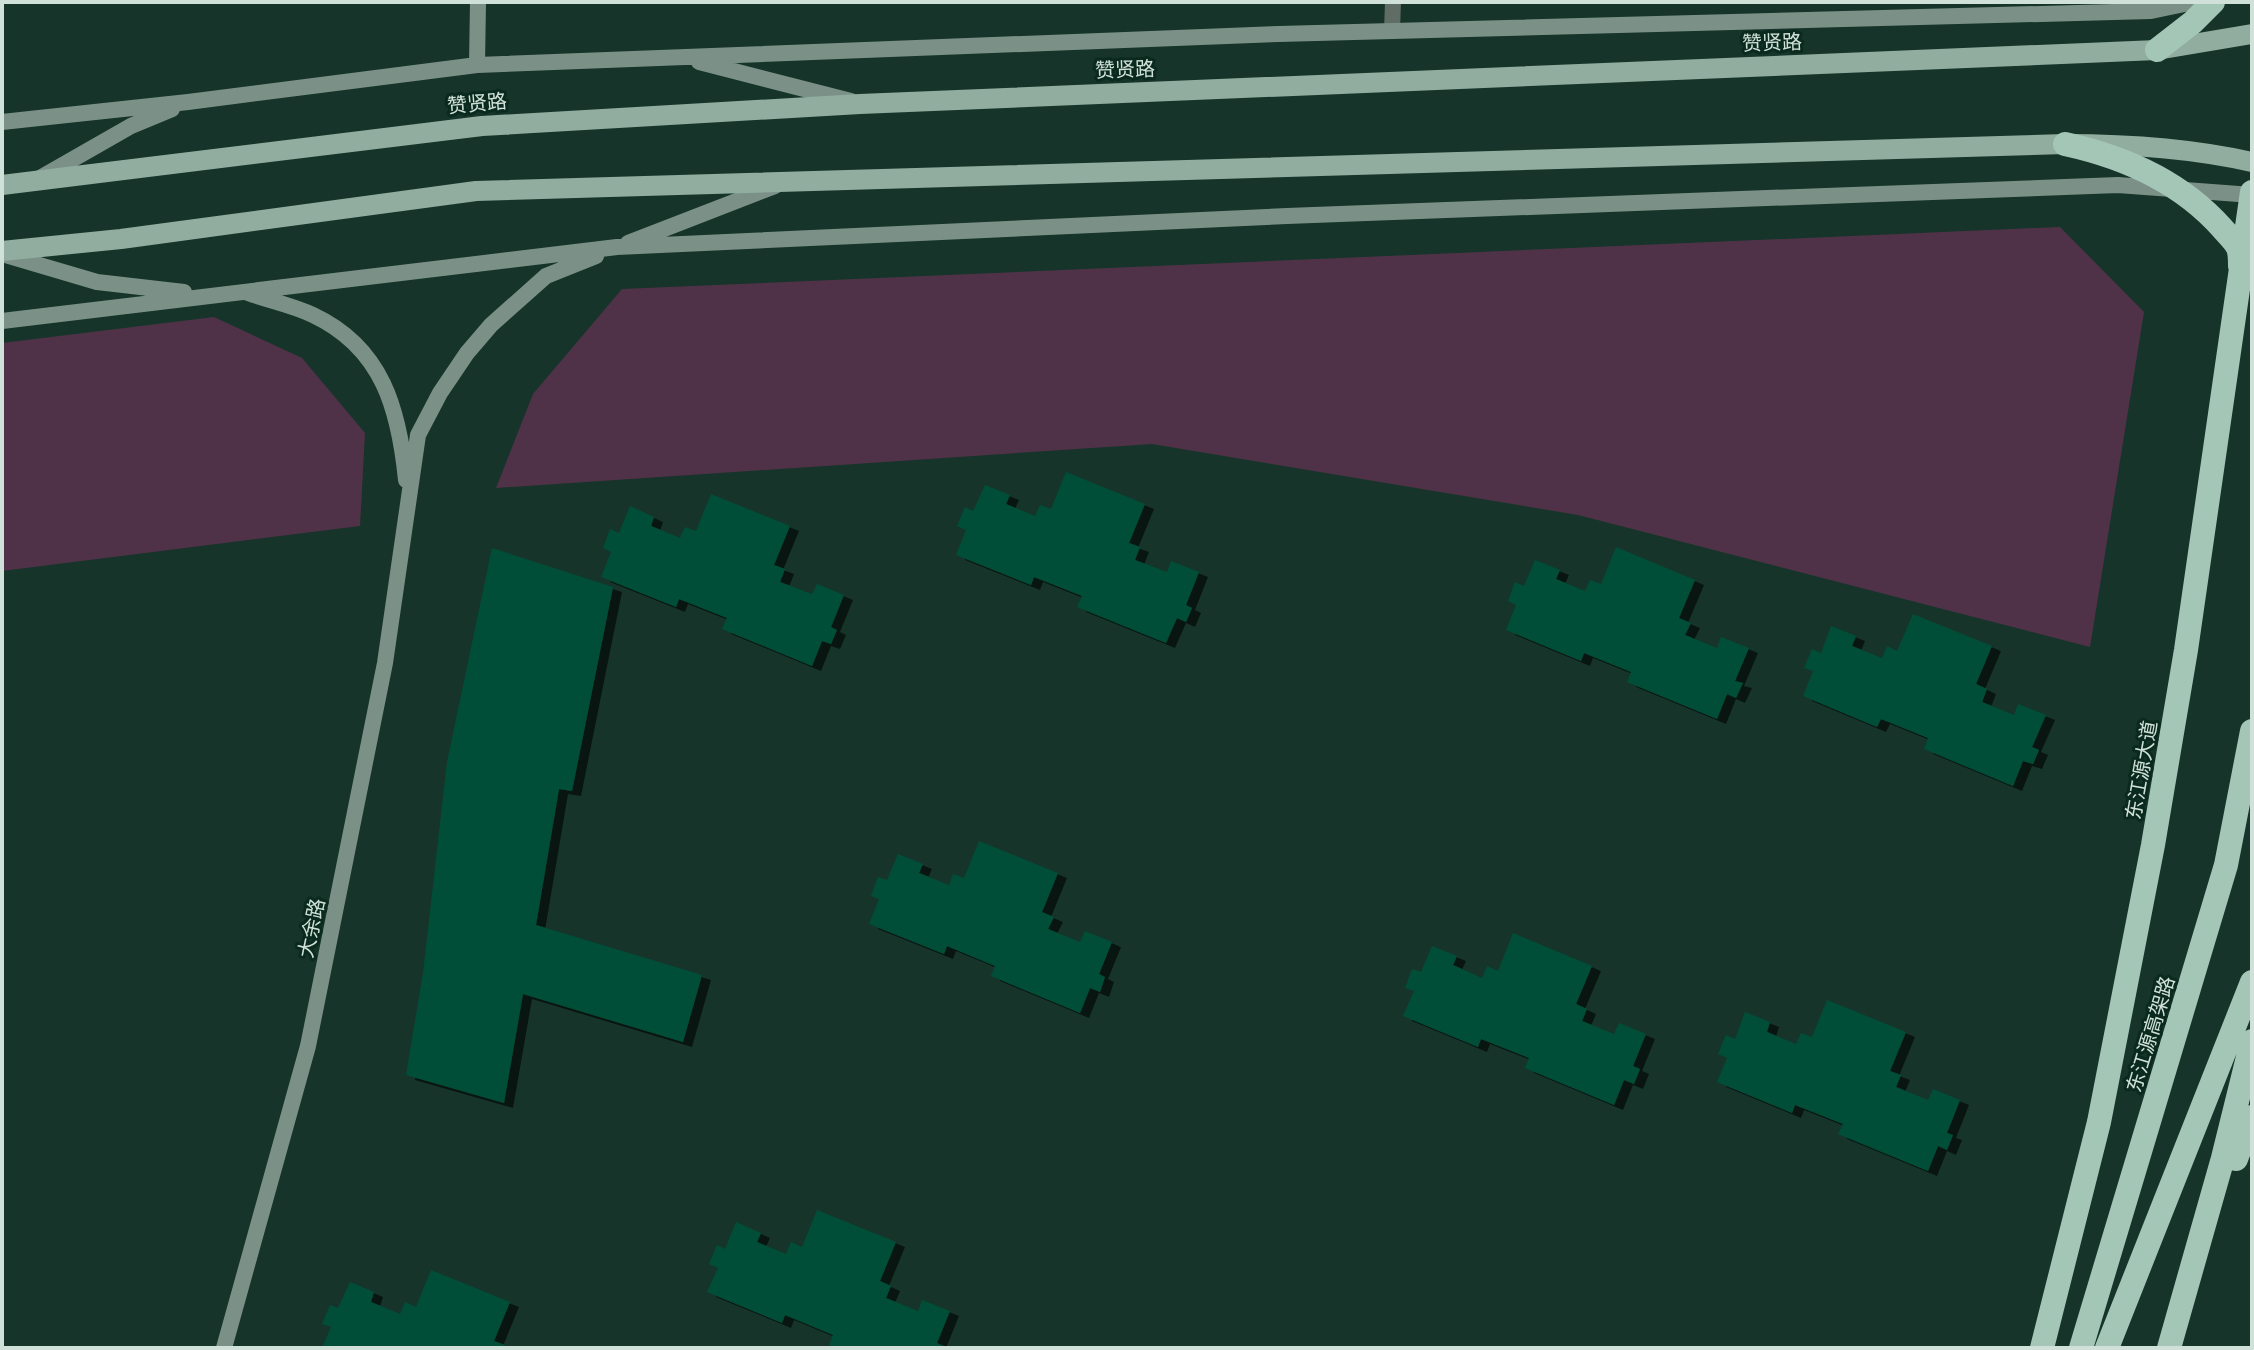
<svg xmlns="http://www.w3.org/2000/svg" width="2254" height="1350" font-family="Manrope,'Noto Sans SC',sans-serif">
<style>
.green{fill:#503248}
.building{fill:#014e38;filter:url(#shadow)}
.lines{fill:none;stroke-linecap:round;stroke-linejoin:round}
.lane{stroke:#606d67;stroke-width:16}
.secondary{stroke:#7b9187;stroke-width:16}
.primary{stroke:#91ada0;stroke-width:20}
.highway{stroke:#a4c6b7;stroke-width:24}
.labels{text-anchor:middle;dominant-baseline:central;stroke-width:6;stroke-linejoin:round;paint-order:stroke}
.street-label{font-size:20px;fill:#d0e1d9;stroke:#0b2a1f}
</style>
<defs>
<filter id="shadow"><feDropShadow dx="9" dy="5" stdDeviation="0" flood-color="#0009"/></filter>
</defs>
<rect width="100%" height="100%" fill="#163429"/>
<path class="green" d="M 2060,227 L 2144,312 L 2090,647 L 1578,515 L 1152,444 L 496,488 L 533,394 L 622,289 Z
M 214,317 L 302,358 L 365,433 L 360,526 L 2,571 L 2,343 Z"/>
<path class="building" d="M 1066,472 L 1145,504 L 1129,543 L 1140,547 L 1135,560 L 1167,572 L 1171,561 L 1199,572 L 1186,605 L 1192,608 L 1186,622 L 1177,618 L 1166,643 L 1077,607 L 1082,596 L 1034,577 L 1031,585 L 956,555 L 966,530 L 957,526 L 965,507 L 973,511 L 985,485 L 1010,495 L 1006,504 L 1035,516 L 1040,505 L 1051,509 Z
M 711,494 L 790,526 L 774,565 L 785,569 L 780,582 L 812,594 L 817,584 L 844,595 L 831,627 L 837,630 L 831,644 L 822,641 L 812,666 L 722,629 L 727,618 L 679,599 L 676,607 L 601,577 L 611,552 L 603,548 L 610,529 L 619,533 L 630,506 L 654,517 L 651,526 L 680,538 L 685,527 L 696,531 Z
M 1616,547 L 1695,580 L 1679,618 L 1691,623 L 1685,635 L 1717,648 L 1721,637 L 1749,648 L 1735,681 L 1743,683 L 1736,698 L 1727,694 L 1717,719 L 1627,682 L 1631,672 L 1584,653 L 1581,661 L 1506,630 L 1516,605 L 1508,601 L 1515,582 L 1524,586 L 1535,560 L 1560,570 L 1556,579 L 1585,591 L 1590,580 L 1601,584 Z
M 492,548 L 613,587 L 572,791 L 559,789 L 536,925 L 702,975 L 683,1042 L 523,994 L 504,1103 L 406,1075 L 423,973 L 447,762 Z
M 1913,614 L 1992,646 L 1976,684 L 1987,689 L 1982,702 L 2014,715 L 2018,704 L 2046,715 L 2032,747 L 2039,750 L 2033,764 L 2023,761 L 2013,786 L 1924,749 L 1928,738 L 1881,719 L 1877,727 L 1803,696 L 1813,671 L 1804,668 L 1812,649 L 1821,653 L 1831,626 L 1856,636 L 1852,646 L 1882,658 L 1887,646 L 1897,651 Z
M 979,841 L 1058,873 L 1042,912 L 1054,917 L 1048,929 L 1080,942 L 1085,931 L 1112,942 L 1099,974 L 1105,977 L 1100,992 L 1090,988 L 1080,1013 L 991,976 L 995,966 L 947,946 L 944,954 L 869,924 L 879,899 L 871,896 L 878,877 L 887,880 L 898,854 L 923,864 L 919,873 L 949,885 L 953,874 L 964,878 Z
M 1513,933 L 1592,966 L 1576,1004 L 1587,1009 L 1582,1021 L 1614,1034 L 1619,1023 L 1646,1034 L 1633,1066 L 1640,1069 L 1634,1084 L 1624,1080 L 1614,1105 L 1525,1068 L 1529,1058 L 1481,1039 L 1478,1047 L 1403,1016 L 1414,991 L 1405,988 L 1412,969 L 1421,972 L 1432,946 L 1457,956 L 1453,965 L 1482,978 L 1487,966 L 1498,971 Z
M 1827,1000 L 1906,1032 L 1890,1071 L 1901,1075 L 1896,1087 L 1928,1100 L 1933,1089 L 1960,1100 L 1947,1133 L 1953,1135 L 1947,1150 L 1938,1146 L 1928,1171 L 1838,1134 L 1843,1124 L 1795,1105 L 1792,1113 L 1717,1082 L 1727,1058 L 1718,1054 L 1726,1035 L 1735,1039 L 1745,1012 L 1770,1022 L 1767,1032 L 1796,1044 L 1801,1033 L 1812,1037 Z
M 817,1210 L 896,1242 L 880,1281 L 891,1286 L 886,1298 L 918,1311 L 922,1300 L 950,1311 L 937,1343 L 948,1348 L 836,1348 L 829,1345 L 833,1335 L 785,1315 L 782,1323 L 707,1292 L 718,1268 L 709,1264 L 717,1245 L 725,1249 L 736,1222 L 761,1233 L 757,1242 L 786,1254 L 791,1242 L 802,1247 Z
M 431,1270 L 510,1302 L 494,1341 L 505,1345 L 504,1348 L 322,1348 L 331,1327 L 322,1324 L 330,1305 L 338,1308 L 350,1282 L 374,1292 L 371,1302 L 400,1314 L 405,1302 L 416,1307 Z"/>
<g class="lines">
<path class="lane" d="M 1392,31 L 1393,2"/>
<path class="secondary" d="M 699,62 L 851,101
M 477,65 L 478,2
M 2,122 L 188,102 L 477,65 L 1278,34 L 2151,11 L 2194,2
M 40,178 L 131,126 L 172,109
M 628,243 L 775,186
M 2,254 L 97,282 L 184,292
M 248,293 C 270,301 292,305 313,315 C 383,348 399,410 406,480
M 2,321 L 617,247 L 1287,216 L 2118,185 L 2252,195
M 224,1348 L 308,1046 L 385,663 L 418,435 L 440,393 L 467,353 L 491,325 L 546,276 L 596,256"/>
<path class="primary" d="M 2,185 L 482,126 L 860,104 L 2157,50 L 2252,34
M 2,251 L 121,239 L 476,191 L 2065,144 C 2129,144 2190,148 2252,162"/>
<path class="highway" d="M 2157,50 L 2193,22 L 2213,2
M 2065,144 C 2125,157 2181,182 2222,228 C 2227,234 2235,241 2238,248 C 2240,253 2240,261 2240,266
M 2236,1159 L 2252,1117
M 2042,1348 L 2099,1122 L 2153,845 L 2186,650 L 2252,192
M 2081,1348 L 2226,865 L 2252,731
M 2107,1348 L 2252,982
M 2169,1348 L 2223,1158 L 2252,1041"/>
</g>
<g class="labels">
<g class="street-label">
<text transform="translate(1772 42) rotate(-2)">赞贤路</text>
<text transform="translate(1125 69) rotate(-2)">赞贤路</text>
<text transform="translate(477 103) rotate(-5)">赞贤路</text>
<text transform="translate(2141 770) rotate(-80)">东江源大道</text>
<text transform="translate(311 928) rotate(-78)">大余路</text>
<text transform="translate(2150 1034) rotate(-73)">东江源高架路</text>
</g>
</g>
<rect width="2254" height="1350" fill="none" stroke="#d0e1d9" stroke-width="8"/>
</svg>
